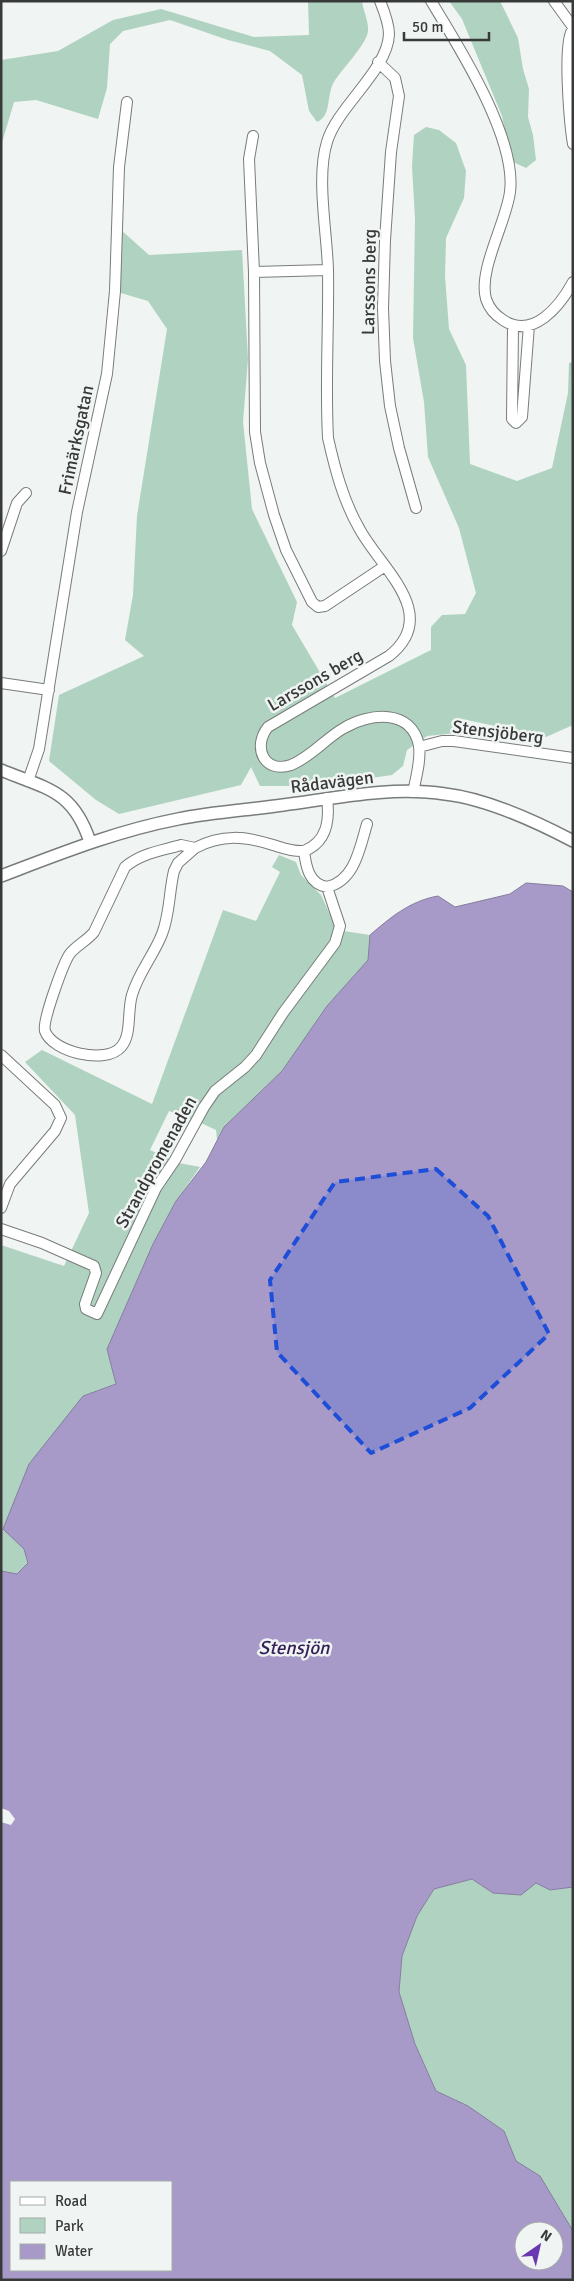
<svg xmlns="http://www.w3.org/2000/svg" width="574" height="2281" font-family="Signika,sans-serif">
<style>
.green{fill:#afd3c0;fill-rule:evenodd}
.water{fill:#a79ac9;stroke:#867d9e;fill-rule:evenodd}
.pier{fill:#f0f4f2}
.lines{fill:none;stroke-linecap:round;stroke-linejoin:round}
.minor-casing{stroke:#787c7a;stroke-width:12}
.tertiary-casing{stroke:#787c7a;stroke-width:14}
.minor{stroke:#fff;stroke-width:10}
.tertiary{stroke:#fff;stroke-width:11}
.marked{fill:#1d4ed8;fill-opacity:0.2;stroke:#1d4ed8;stroke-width:4;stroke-dasharray:10 6;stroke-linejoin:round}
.labels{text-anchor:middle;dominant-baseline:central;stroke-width:5;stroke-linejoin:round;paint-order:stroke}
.street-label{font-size:18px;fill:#383a39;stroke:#f0f4f2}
.water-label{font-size:19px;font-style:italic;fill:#351f59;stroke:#f0f4f2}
</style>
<rect width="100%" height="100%" fill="#f0f4f2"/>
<path class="green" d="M 308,1 L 362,1 C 363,10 369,22 368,31 C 367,44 341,70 334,82 C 326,95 332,116 317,122 L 309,111 L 302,75 L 270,51 L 228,40 L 170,20 L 123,31 L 110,44 L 107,88 L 98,119 L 36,100 L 14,102 L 1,146 L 1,60 L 58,51 L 113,20 L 161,9 L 254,37 L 309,35 Z
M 449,1 L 500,1 L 518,38 L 523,69 L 529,89 L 528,117 L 533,135 L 536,160 L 526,168 L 511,161 L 502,116 L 462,19 Z
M 426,127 L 439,130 L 456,143 L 466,171 L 464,198 L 446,238 L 445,276 L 449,329 L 466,365 L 470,464 L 517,481 L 552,468 L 568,393 L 569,363 L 573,362 L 573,725 L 546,737 L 462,719 L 457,733 L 427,736 L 407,750 L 403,766 L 392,775 L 316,786 L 260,786 L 251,767 L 241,785 L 119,814 L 96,800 L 49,761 L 59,695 L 144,656 L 125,640 L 133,595 L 137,516 L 167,329 L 148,301 L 121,293 L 121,230 L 149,255 L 242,250 L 248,359 L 243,422 L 252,509 L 297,602 L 292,625 L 335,698 L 431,650 L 431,627 L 442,615 L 465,614 L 476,593 L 459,528 L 428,457 L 424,402 L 413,338 L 415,219 L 412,166 L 414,135 Z
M 279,855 L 296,862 L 301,875 L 321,895 L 337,930 L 370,935 L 368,960 L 327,1006 L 282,1071 L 224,1127 L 217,1140 L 216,1130 L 199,1122 L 179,1163 L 200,1167 L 176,1201 L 153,1244 L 107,1349 L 116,1384 L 82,1396 L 24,1549 L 28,1563 L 17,1574 L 1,1571 L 1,1245 L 64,1266 L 89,1213 L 75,1115 L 25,1062 L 42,1050 L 152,1104 L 223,910 L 256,921 L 280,872 L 272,867 ZM 169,1111 L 190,1119 L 170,1159 L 150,1150 Z
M 472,1879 L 493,1893 L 536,1883 L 550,1890 L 573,1887 L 573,2231 L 540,2176 L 516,2161 L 504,2131 L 468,2106 L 436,2091 L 415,2044 L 399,1993 L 402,1956 L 417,1916 L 434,1889 Z"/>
<path class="water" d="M 526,883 L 563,886 L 573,892 L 573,1887 L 550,1890 L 536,1883 L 521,1895 L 493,1893 L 472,1879 L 434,1889 L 417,1916 L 402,1956 L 399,1992 L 415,2044 L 436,2091 L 468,2106 L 504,2131 L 516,2161 L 540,2176 L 573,2231 L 573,2280 L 1,2280 L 1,1571 L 17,1574 L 28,1563 L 24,1549 L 3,1529 L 29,1464 L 83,1396 L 116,1384 L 107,1349 L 153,1244 L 176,1201 L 206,1162 L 224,1127 L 282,1071 L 327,1006 L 368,960 L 370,935 C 391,917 410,901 438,896 L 455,907 L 510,894 ZM 11,2182 L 171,2182 L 171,2270 L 11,2270 ZM 524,2231 L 554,2231 L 554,2261 L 524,2261 Z"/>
<path class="pier" d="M 1,1808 L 9,1811 L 15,1819 L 11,1825 L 1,1822 Z"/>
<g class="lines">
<defs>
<path id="minor" d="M 380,1 C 384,11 389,23 389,34 C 388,70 337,107 327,142 C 316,177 327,232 328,270 C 329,326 325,382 328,438 C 335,469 343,500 359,528 C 380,568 442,614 389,656 L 268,727 C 252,747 264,774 291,765 C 311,757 326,738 344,728 C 369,713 412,708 419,746 C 421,760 416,778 413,792
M 431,1 C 459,47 517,138 510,192 C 506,223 478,270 486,299 C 489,308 495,315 503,320 C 533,340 560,306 573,282
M 554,1 L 573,27
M 573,29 C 562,39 570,126 573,144
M 378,62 L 395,78 L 399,96 L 391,152 L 385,240 L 383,308 L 385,361 L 390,406 L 399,448 L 416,508
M 253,136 L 249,159 L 254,272 L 255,432 L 260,463 L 274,515 L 286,550 L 312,602 L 318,607 L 325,606 L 385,566
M 254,272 L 328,270
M 513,325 L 512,419 L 516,423 L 522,417 L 529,325
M 1,551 L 17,503 L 26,493
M 1,683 L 49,690
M 419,747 L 442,741 L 454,741 L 573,758
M 28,781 L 39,749 L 77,512 L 107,374 L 115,291 L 119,167 L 127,102
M 327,798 C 330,821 327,842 304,851 C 306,867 309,884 327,887 C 355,881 360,847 367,824
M 181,845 L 195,848 L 178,863 L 174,871 C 169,891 170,914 162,934 C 154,955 138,973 132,995 C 127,1011 132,1035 121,1047 C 106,1065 52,1052 45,1031 C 42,1021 63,965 69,955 C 75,946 87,941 94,932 L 125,867 C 141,853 161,851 181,845 Z
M 195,848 C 222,834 245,836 273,845 C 283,848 293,852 304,851
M 1,1055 L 55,1105 L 61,1118 L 55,1131 L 10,1184 L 1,1208
M 1,1229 L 42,1243 L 94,1266 L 96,1273 L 85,1304 L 86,1309 L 97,1314 L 156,1188 L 175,1160 L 204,1107 L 215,1091 L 245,1067 L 256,1055 L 283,1013 L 335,943 L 340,926 L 327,887"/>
<path id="tertiary" d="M 1,770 C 47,789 73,790 90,842
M 1,876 C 59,854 116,831 178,819 C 212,812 248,810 283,805 C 336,798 391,786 445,794 C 488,799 535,821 573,841"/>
</defs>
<use href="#minor" class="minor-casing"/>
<use href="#tertiary" class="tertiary-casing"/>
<use href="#minor" class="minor"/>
<use href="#tertiary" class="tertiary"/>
</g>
<path class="marked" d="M 436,1169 L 488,1216 L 549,1334 L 470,1408 L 371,1453 L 277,1352 L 270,1280 L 335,1182 Z"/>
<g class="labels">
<g class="street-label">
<text transform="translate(369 282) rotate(-89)">Larssons berg</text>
<text transform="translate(76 440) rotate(-78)">Frimärksgatan</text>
<text transform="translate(315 680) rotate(-30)">Larssons berg</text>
<text transform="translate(498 732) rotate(7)">Stensjöberg</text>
<text transform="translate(332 782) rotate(-7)">Rådavägen</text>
<text transform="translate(156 1162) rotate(-61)">Strandpromenaden</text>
</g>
<g class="water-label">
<text x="294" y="1648">Stensjön</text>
</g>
</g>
<rect width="574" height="2281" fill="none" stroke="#383a39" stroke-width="5"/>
<rect x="10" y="2181" width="162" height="90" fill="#f0f4f2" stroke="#a6aaa8"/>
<rect x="20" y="2197" width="25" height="8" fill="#ffffff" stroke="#a6aaa8"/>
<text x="55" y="2206" font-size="15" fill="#383a39">Road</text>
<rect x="20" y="2218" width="25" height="15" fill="#afd3c0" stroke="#a6aaa8"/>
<text x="55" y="2231" font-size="15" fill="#383a39">Park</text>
<rect x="20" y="2244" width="25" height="15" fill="#a79ac9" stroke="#a6aaa8"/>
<text x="55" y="2256" font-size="15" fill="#383a39">Water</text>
<g transform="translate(539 2246) rotate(34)"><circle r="24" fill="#f0f4f2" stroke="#a6aaa8"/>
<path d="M0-4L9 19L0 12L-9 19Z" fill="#6839b0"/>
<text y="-8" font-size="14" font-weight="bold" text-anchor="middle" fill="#383a39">N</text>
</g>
<path d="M404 32v8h85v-8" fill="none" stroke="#383a39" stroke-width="2.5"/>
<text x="412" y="32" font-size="15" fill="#383a39" stroke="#f0f4f2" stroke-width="4" paint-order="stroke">50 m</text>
</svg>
